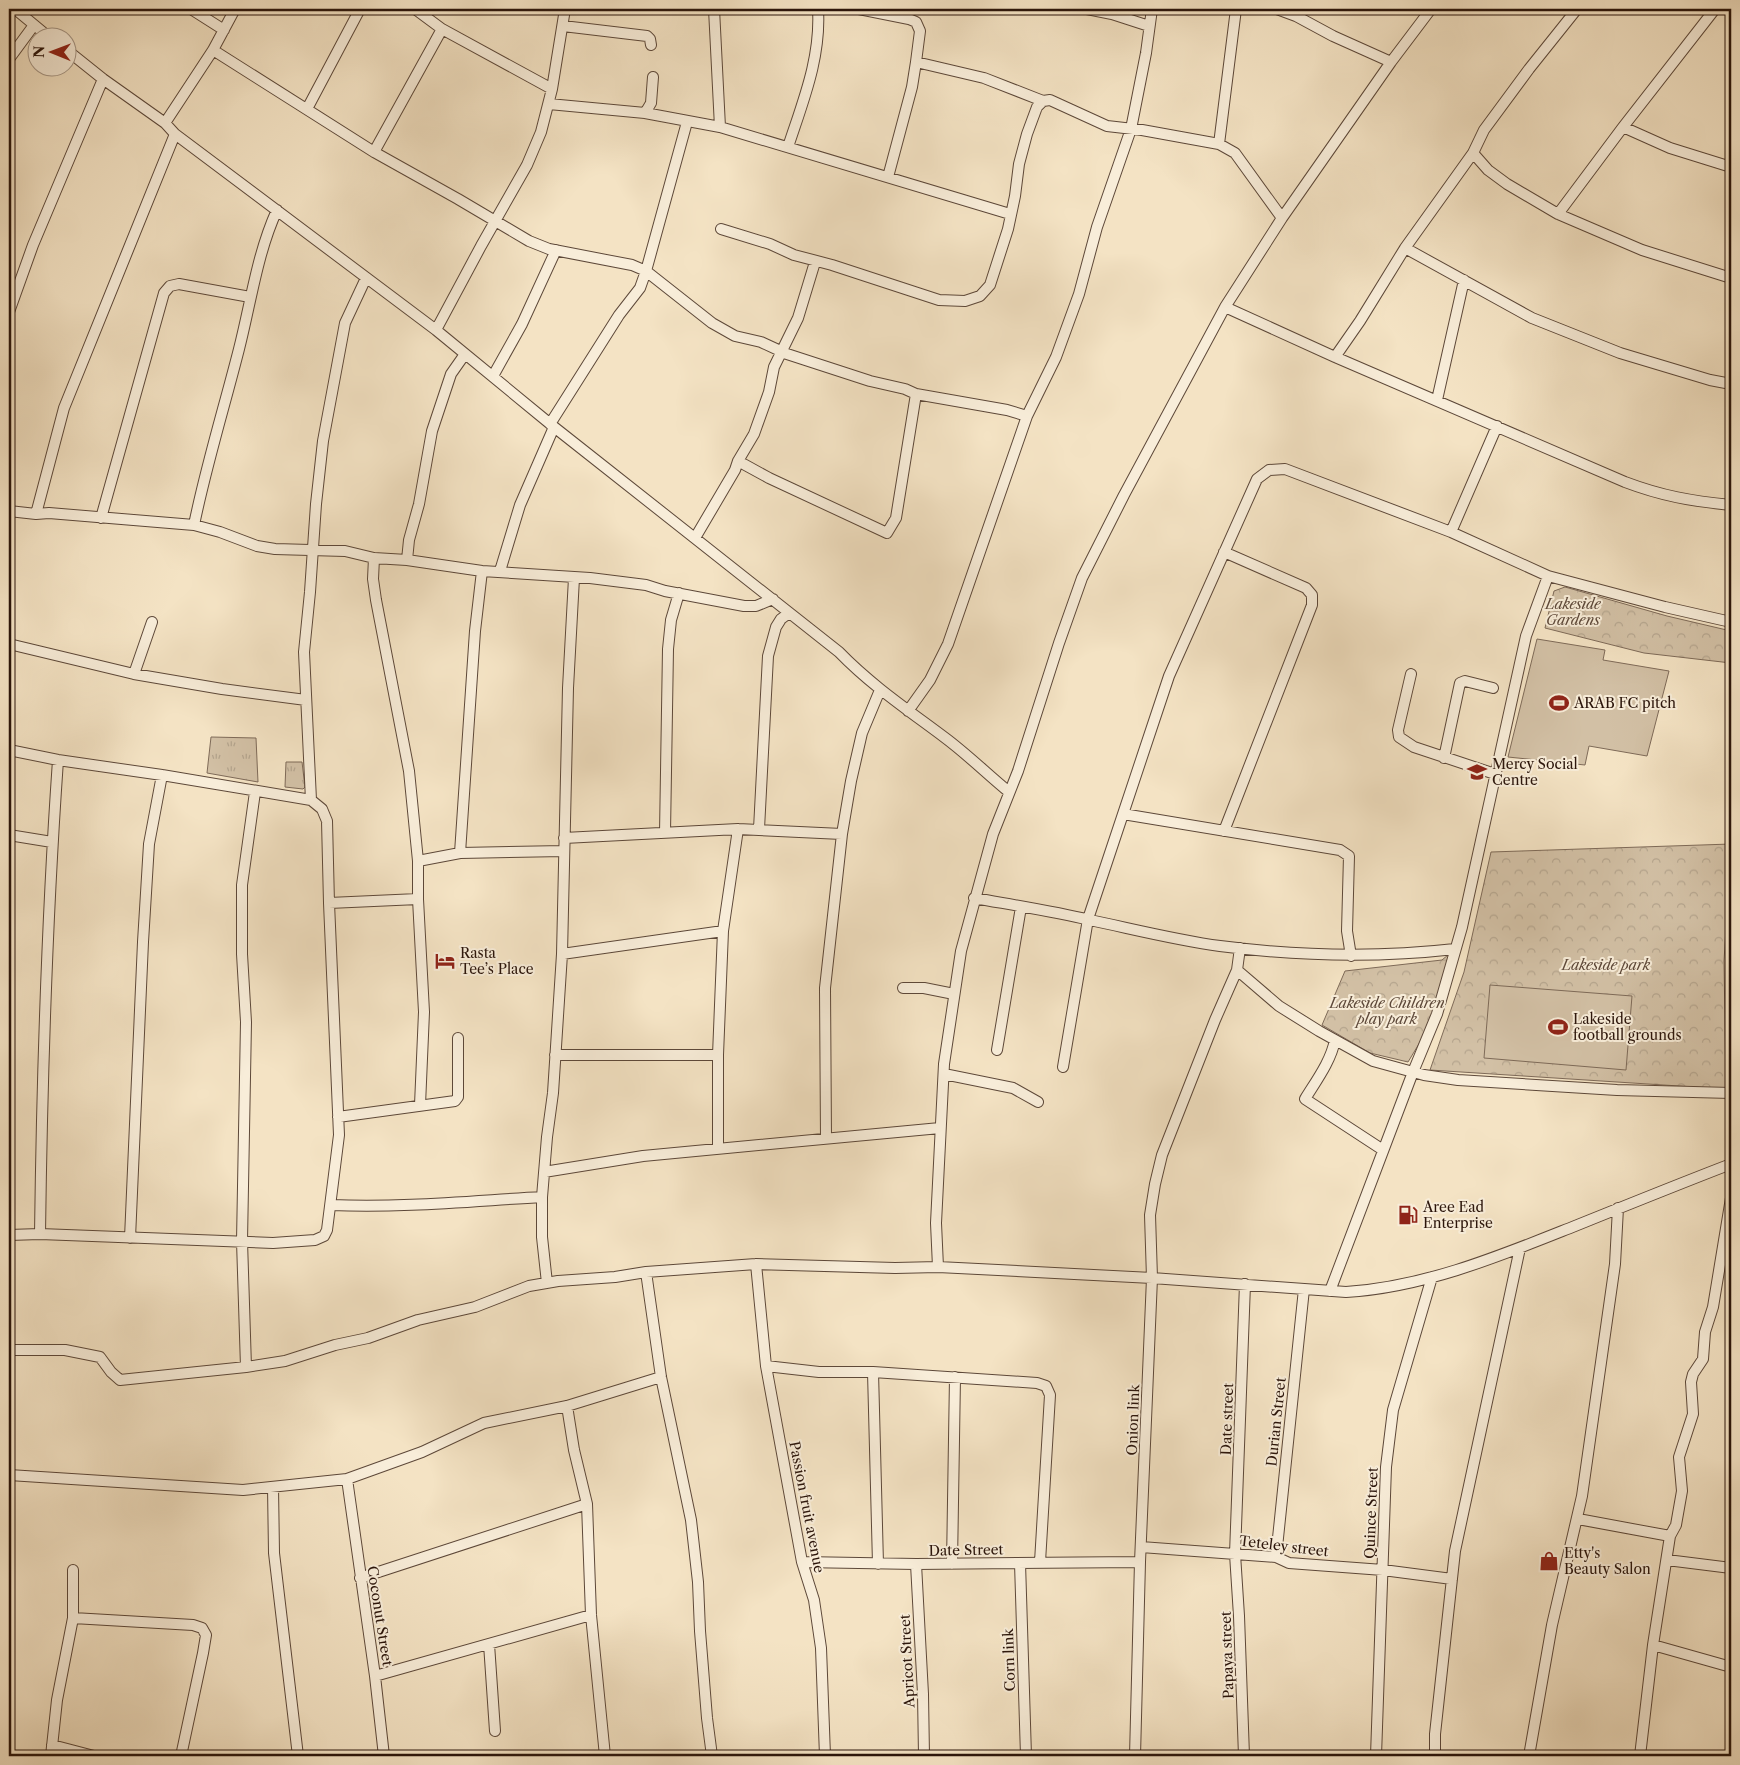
<svg xmlns="http://www.w3.org/2000/svg" width="1740" height="1765" font-family="'Libre Caslon Text',serif">
<style>
.grass{fill:url(#grass-tufts);stroke:#7e6a58}
.forest{fill:url(#forest-crowns);stroke:#7e6a58}
.pitch{fill:#d2c0a5;stroke:#7e6a58}
.lines{fill:none;stroke-linecap:round;stroke-linejoin:round}
.minor-casing{stroke:#5d4839;stroke-width:12}
.minor{stroke:#f8edd9;stroke-width:10}
.labels{text-anchor:middle;dominant-baseline:central;stroke-width:4;stroke-linejoin:round;paint-order:stroke}
.park-label{font-size:14px;font-style:italic;fill:#5d4839;stroke:#f8edd9}
.poi-label{font-size:14px;fill:#2b150b;stroke:#f8edd9;text-anchor:start}
.street-label{font-size:14px;fill:#2b150b;stroke:#f8edd9}
</style>
<defs>
<pattern id="grass-tufts" width="24" height="20" patternUnits="userSpaceOnUse" patternTransform="scale(1.25)"><rect width="24" height="20" fill="#d2c0a5"/><path d="M3 7l-1-3M5 7V3M7 7l1-3M15 17l-1-3M17 17v-4M19 17l1-3" fill="none" stroke="#b4a48d"/></pattern>
<pattern id="forest-crowns" width="20" height="18" patternUnits="userSpaceOnUse" patternTransform="scale(1.25)"><rect width="20" height="18" fill="#d2c0a5"/><path d="M2 6a3 3 0 1 1 6 0M12 15a3 3 0 1 1 6 0" fill="none" stroke="#b4a48d"/></pattern>
</defs>
<rect width="100%" height="100%" fill="#f4e3c4"/>
<filter id="stains"><feTurbulence type="fractalNoise" baseFrequency=".004" numOctaves="4"/><feColorMatrix values="0 0 0 0 .2 0 0 0 0 .09 0 0 0 0 .02 0 0 0 .5 -.17"/></filter>
<radialGradient id="worn" r=".72"><stop offset=".6" stop-color="#630" stop-opacity="0"/><stop offset="1" stop-color="#630" stop-opacity=".3"/></radialGradient>
<path class="grass" d="M 211,737 L 256,738 L 258,782 L 207,773 Z
M 286,762 L 302,762 L 305,787 L 303,789 L 285,787 Z"/>
<path class="forest" d="M 1565,587 L 1667,616 L 1731,631 L 1731,663 L 1644,653 L 1545,628 L 1554,591 Z
M 1731,844 L 1724,961 L 1726,1089 L 1430,1070 L 1464,972 L 1491,852 Z
M 1455,949 L 1437,1014 L 1408,1062 L 1370,1053 L 1322,1025 L 1345,971 L 1442,960 Z"/>
<path class="pitch" d="M 1537,639 L 1605,650 L 1603,660 L 1669,671 L 1647,756 L 1589,746 L 1585,765 L 1508,757 Z
M 1490,985 L 1632,996 L 1626,1070 L 1484,1058 Z"/>
<g class="lines">
<defs>
<path id="minor" d="M 15,9 L 50,38
M 191,9 L 224,30
M 415,9 L 442,29 L 552,89
M 714,9 L 720,127
M 859,9 L 909,19 L 916,22 L 920,31 L 916,62 L 912,87 L 888,177
M 1087,9 L 1112,14 L 1149,26
M 1277,9 L 1296,16 L 1333,36 L 1391,62
M 563,26 L 647,36 L 650,39 L 651,45
M 213,50 L 374,152 L 458,199 L 529,241 L 549,249 L 632,265 L 646,271 L 712,323 L 735,336 L 761,342 L 787,354 L 870,381 L 905,389 L 916,394 L 1007,410 L 1027,416
M 68,51 L 103,79 L 165,123 L 175,134 L 436,330 L 554,427 L 839,652 C 871,685 908,710 944,737 C 967,754 987,774 1009,792
M 9,59 L 34,25
M 916,62 L 984,78 L 1043,101 L 1050,100 L 1107,126 L 1142,130 L 1219,144 L 1235,153 L 1282,218
M 549,104 L 645,113 L 720,127 L 1010,214
M 307,109 L 360,9
M 645,113 L 651,103 L 653,77
M 165,123 L 213,50 L 235,9
M 1623,127 L 1670,148 L 1731,167
M 1219,144 L 1236,9
M 788,147 C 803,101 821,58 818,9
M 374,152 L 442,29
M 1473,153 L 1488,170 L 1507,184 L 1558,214 L 1642,250 L 1731,278
M 1558,214 L 1623,127 L 1715,9
M 721,229 L 770,244 L 794,255 L 832,265 L 939,300 L 965,301 L 980,296 L 990,285 L 1008,229 L 1015,196 L 1019,164 L 1027,134 L 1037,107 L 1043,101
M 1405,248 L 1532,318 L 1620,353 L 1710,380 L 1731,384
M 1225,307 L 1335,357 L 1625,482 C 1662,496 1691,501 1731,505
M 9,312 L 33,245 L 103,79
M 436,330 L 481,246 L 527,165 L 541,132 L 552,89 L 565,9
M 1335,357 L 1360,321 L 1405,248 L 1473,153 L 1484,130 L 1529,69 L 1577,9
M 493,376 L 522,324 L 556,250
M 1437,400 L 1464,280
M 550,424 L 619,315 L 640,288 L 646,271 L 687,122
M 738,461 L 769,478 L 887,533 L 896,518 L 916,394
M 9,511 L 36,514 L 49,513 L 194,525 L 220,532 L 257,546 L 275,549 L 345,551 L 374,558 L 407,560 L 482,571 L 590,578 L 646,585 L 665,591 L 744,606 L 756,606 L 773,599
M 36,514 L 64,408 L 175,134
M 101,518 L 164,293 L 170,286 L 179,284 L 250,297
M 194,525 C 206,466 224,408 239,349 C 251,302 257,254 277,210
M 1451,532 L 1497,426
M 695,538 L 735,470 L 738,461 L 754,434 L 769,392 L 774,367 L 798,318 L 815,262
M 1224,552 L 1306,588 L 1312,595 L 1312,605 L 1224,831
M 407,560 L 409,540 L 419,504 L 432,431 L 451,374 L 465,354
M 500,571 L 520,505 L 554,427
M 9,644 L 134,674 L 222,689 L 306,700
M 134,674 L 152,622
M 1411,674 L 1398,730 L 1399,737 L 1414,747 L 1495,774
M 908,711 L 930,680 L 948,644 L 1027,416 L 1056,357 L 1079,294 L 1097,227 L 1131,129 L 1146,53 L 1152,9
M 9,750 L 58,760 L 162,775 L 311,800
M 1444,758 L 1460,683 L 1465,681 L 1493,688
M 1123,814 L 1340,850 L 1349,856 L 1347,931 L 1351,956
M 759,829 L 768,656 L 776,627 L 781,619 L 789,613
M 665,833 L 668,649 L 671,620 L 679,593
M 9,835 L 52,842
M 564,838 L 738,829 L 842,834
M 460,853 L 475,631 L 482,571
M 418,861 L 460,853 L 564,851
M 974,898 C 1013,905 1052,911 1090,920 C 1133,929 1176,940 1220,946 C 1298,956 1376,958 1455,949
M 418,899 L 424,1012 L 420,1105
M 329,903 L 418,899 L 418,861 L 409,771 L 376,600 L 373,579 L 374,558
M 562,954 L 723,931
M 1237,970 L 1279,1006 L 1319,1031 L 1373,1061 L 1424,1075 L 1458,1080 L 1617,1090 L 1731,1093
M 903,988 L 924,988 L 954,994
M 1335,1040 C 1331,1061 1316,1081 1305,1099 L 1383,1150
M 997,1050 L 1021,907
M 555,1055 L 718,1055
M 1063,1067 L 1088,919 L 1169,676 L 1257,479 L 1269,470 L 1285,469 L 1451,532 L 1548,576 L 1665,607 L 1731,622
M 944,1074 L 1013,1088 L 1038,1102
M 338,1117 L 455,1101 L 458,1097 L 458,1038
M 826,1139 L 825,988 L 842,834 L 851,781 L 862,733 L 880,690
M 718,1149 L 718,1055 L 723,931 L 738,829
M 544,1172 L 643,1156 L 940,1128
M 331,1205 C 402,1208 471,1201 542,1197
M 40,1234 C 42,1076 47,918 58,760
M 9,1235 L 40,1234 L 273,1243 L 315,1240 L 324,1236 L 327,1230 L 339,1135 L 329,903 L 327,821 L 322,809 L 311,800 L 304,652 L 310,592 L 316,504 L 323,441 L 345,323 L 366,278
M 130,1238 L 143,942 L 149,844 L 162,775
M 756,1264 L 766,1366 L 802,1562 L 814,1600 L 821,1648 L 825,1756
M 938,1267 L 936,1223 L 944,1064 L 961,951 L 993,834 L 1018,771 L 1059,643 L 1082,578 L 1124,495 L 1225,307 L 1282,218 L 1391,62 L 1431,9
M 646,1272 L 661,1377 L 691,1520 L 698,1582 L 700,1631 L 707,1718 L 712,1756
M 547,1283 L 542,1237 L 542,1197 L 547,1137 L 553,1093 L 562,954 L 568,688 L 574,578
M 1330,1291 L 1413,1072 L 1437,1014 L 1462,927 L 1526,636 L 1548,576
M 9,1354 L 11,1350 L 65,1350 L 100,1357 L 111,1372 L 120,1380 L 246,1367 L 285,1361 L 335,1345 L 368,1338 L 418,1320 L 475,1307 L 529,1286 L 558,1281 L 615,1277 L 646,1272 L 756,1264 L 895,1268 L 938,1267 L 1152,1278 L 1346,1292 C 1426,1287 1502,1255 1575,1226 C 1627,1205 1679,1184 1731,1164
M 766,1366 L 819,1372 L 873,1372 L 1037,1383 L 1046,1386 L 1050,1395 L 1040,1562
M 246,1367 L 242,1241 L 246,1022 L 242,954 L 242,885 L 255,792
M 873,1372 L 878,1564
M 567,1406 L 574,1450 L 587,1504 L 591,1615 L 605,1756
M 9,1475 L 243,1490 L 347,1479 L 422,1452 L 484,1423 L 567,1406 L 661,1377
M 347,1479 L 375,1676 L 384,1756
M 273,1487 L 274,1553 L 298,1756
M 1578,1519 L 1670,1536
M 1141,1547 L 1276,1557 L 1289,1563 L 1383,1570 L 1452,1579
M 1276,1557 L 1304,1289
M 1667,1560 L 1731,1568
M 802,1562 L 916,1564 L 1140,1562 L 1152,1278 L 1150,1215 L 1155,1184 L 1162,1155 L 1215,1020 L 1237,970 L 1240,948
M 1020,1563 L 1026,1756
M 916,1564 L 923,1694 L 924,1756
M 952,1564 L 955,1377
M 360,1578 L 587,1504
M 73,1618 L 193,1625 L 202,1628 L 206,1635 L 203,1653 L 181,1756
M 489,1644 L 495,1731
M 1653,1645 L 1731,1667
M 375,1676 L 591,1615
M 52,1745 L 94,1756
M 51,1756 L 57,1700 L 73,1618 L 73,1570
M 1135,1756 L 1140,1562
M 1244,1756 L 1239,1616 L 1235,1554 L 1245,1284
M 1376,1756 L 1386,1467 L 1393,1410 L 1432,1277
M 1435,1756 L 1435,1734 L 1455,1551 L 1520,1248
M 1529,1756 L 1552,1625 L 1582,1496 L 1615,1264 L 1618,1208
M 1640,1756 L 1653,1645 L 1670,1536 L 1676,1525 L 1682,1491 L 1679,1457 L 1693,1414 L 1691,1382 L 1693,1374 L 1703,1359 L 1705,1332 L 1713,1307 L 1731,1198"/>
</defs>
<use href="#minor" class="minor-casing"/>
<use href="#minor" class="minor"/>
</g>
<defs>
<symbol id="stadium-bare" viewBox="-9 -9 18 18"><path d="M0-5a6.5 5 0 1 0 0 10a6.5 5 0 1 0 0-10ZM-3.5-1.8h7v3.6h-7Z" fill="#8f2418" stroke="#f8edd9" stroke-width="2.5" paint-order="stroke"/></symbol>
<symbol id="school-bare" viewBox="-9 -9 18 18"><path d="M0-5L7-2L0 1L-7-2ZM-4 1L0 2.5L4 1V4Q0 6-4 4Z" fill="#8f2418" stroke="#f8edd9" stroke-width="2.5" paint-order="stroke"/></symbol>
<symbol id="hotel-bare" viewBox="-9 -9 18 18"><path d="M-6-4.5h1.5V1H6V5H4.5V3h-9V5H-6ZM-4 0a1.8 1.8 0 1 1 3.6 0ZM.5 0V-2.5h3Q6-2.5 6 0Z" fill="#8f2418" stroke="#f8edd9" stroke-width="2.5" paint-order="stroke"/></symbol>
<symbol id="fuel-bare" viewBox="-9 -9 18 18"><path d="M-5.5-6h7V0h2V4h1.3V-2.5L3-4.5l.8-.8L6-3V5H2.5V1h-1V6h-7ZM-4.2-4.7v3.2H.2V-4.7Z" fill="#8f2418" stroke="#f8edd9" stroke-width="2.5" paint-order="stroke"/></symbol>
<symbol id="shop-bare" viewBox="-9 -9 18 18"><path d="M-5-2.5h2.3a2.7 3.5 0 0 1 5.4 0H5L5.5 6h-11ZM-1.5-2.5h3a1.5 2.3 0 0 0-3 0Z" fill="#8f2418" stroke="#f8edd9" stroke-width="2.5" paint-order="stroke"/></symbol>
</defs>
<g fill-rule="evenodd">
<use href="#stadium-bare" x="1545" y="689" width="28" height="28"/>
<use href="#school-bare" x="1463" y="758" width="28" height="28"/>
<use href="#hotel-bare" x="431" y="947" width="28" height="28"/>
<use href="#stadium-bare" x="1544" y="1013" width="28" height="28"/>
<use href="#fuel-bare" x="1394" y="1201" width="28" height="28"/>
<use href="#shop-bare" x="1535" y="1547" width="28" height="28"/>
</g>
<g class="labels">
<g class="park-label">
<text x="1573" y="604">Lakeside<tspan x="1573" dy="16">Gardens</tspan></text>
<text x="1606" y="965">Lakeside park</text>
<text x="1387" y="1003">Lakeside Children<tspan x="1387" dy="16">play park</tspan></text>
</g>
<g class="poi-label">
<text x="1574" y="703">ARAB FC pitch</text>
<text x="1492" y="764">Mercy Social<tspan x="1492" dy="16">Centre</tspan></text>
<text x="460" y="953">Rasta<tspan x="460" dy="16">Tee’s Place</tspan></text>
<text x="1573" y="1019">Lakeside<tspan x="1573" dy="16">football grounds</tspan></text>
<text x="1423" y="1207">Aree Ead<tspan x="1423" dy="16">Enterprise</tspan></text>
<text x="1564" y="1553">Etty's<tspan x="1564" dy="16">Beauty Salon</tspan></text>
</g>
<g class="street-label">
<text transform="translate(1227 1419) rotate(-88)">Date street</text>
<text transform="translate(1133 1420) rotate(-88)">Onion link</text>
<text transform="translate(1276 1422) rotate(-84)">Durian Street</text>
<text transform="translate(807 1507) rotate(79)">Passion fruit avenue</text>
<text transform="translate(1371 1513) rotate(-88)">Quince Street</text>
<text transform="translate(1284 1546) rotate(7)">Teteley street</text>
<text transform="translate(966 1550) rotate(-1)">Date Street</text>
<text transform="translate(380 1616) rotate(81)">Coconut Street</text>
<text transform="translate(1227 1655) rotate(-92)">Papaya street</text>
<text transform="translate(1009 1660) rotate(-92)">Corn link</text>
<text transform="translate(907 1661) rotate(-93)">Apricot Street</text>
</g>
</g>
<rect width="1740" height="1765" fill="none" stroke="#f4e3c4" stroke-width="30"/>
<rect x="10" y="10" width="1720" height="1745" fill="none" stroke="#2b150b" stroke-width="2.5"/>
<rect x="15" y="15" width="1710" height="1735" fill="none" stroke="#2b150b"/>
<g transform="translate(52 52) rotate(271)"><circle r="24" fill="#f8edd9" stroke="#a69787"/>
<path d="M0-4L9 19L0 12L-9 19Z" fill="#8f2418"/>
<text y="-8" font-size="14" font-weight="bold" text-anchor="middle" fill="#2b150b">N</text>
</g>
<rect width="100%" height="100%" filter="url(#stains)"/>
<rect width="100%" height="100%" fill="url(#worn)"/>
</svg>
